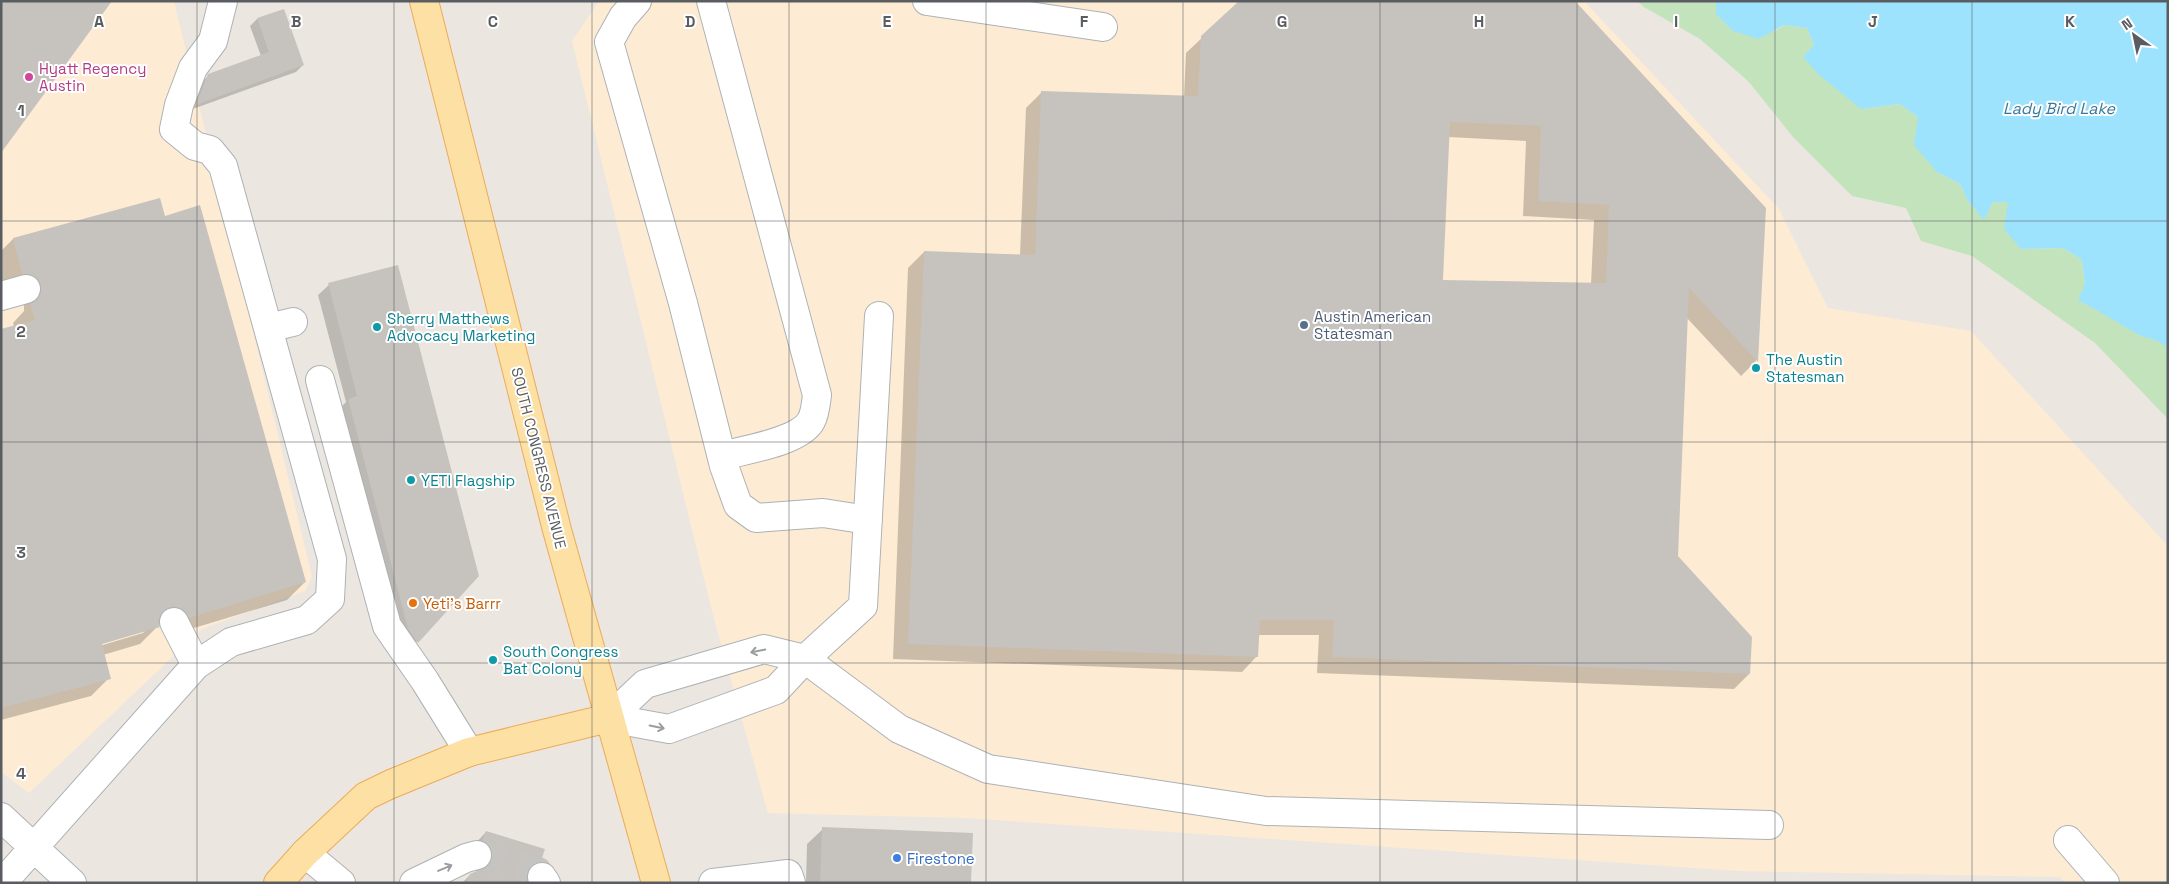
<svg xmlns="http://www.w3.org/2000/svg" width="2169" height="884" font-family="'Space Grotesk',sans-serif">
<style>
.commercial{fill:#fdecd3}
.green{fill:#c2e3bc}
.water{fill:#9ee3fd}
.shadow{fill:#0003;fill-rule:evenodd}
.building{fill:#c6c2bd;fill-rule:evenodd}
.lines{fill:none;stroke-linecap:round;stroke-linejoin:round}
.minor-tunnel{stroke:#c6c4c0;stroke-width:28;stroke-dasharray:28 14;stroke-linecap:butt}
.minor-casing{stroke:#aeb2b5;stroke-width:30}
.major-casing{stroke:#edaa57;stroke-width:30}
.minor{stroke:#fff;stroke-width:28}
.major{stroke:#fde0a3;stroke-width:28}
.oneway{stroke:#9b9ea0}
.grid{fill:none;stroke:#595d61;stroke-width:1;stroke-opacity:0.55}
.hotel-dot{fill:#d1479c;stroke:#fff;stroke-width:2}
.service-dot{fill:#5c6f8a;stroke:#fff;stroke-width:2}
.culture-dot{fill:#0f9aa8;stroke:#fff;stroke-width:2}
.food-dot{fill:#e8710a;stroke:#fff;stroke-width:2}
.shop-dot{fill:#3f7fe0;stroke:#fff;stroke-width:2}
.labels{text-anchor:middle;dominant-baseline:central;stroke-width:4;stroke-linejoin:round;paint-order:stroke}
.hotel-label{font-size:15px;fill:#b23c85;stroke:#fff;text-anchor:start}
.service-label{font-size:15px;fill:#4e5e75;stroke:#fff;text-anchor:start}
.culture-label{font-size:15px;fill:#0d838f;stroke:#fff;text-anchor:start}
.street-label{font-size:15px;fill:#595d61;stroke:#fff}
.food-label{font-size:15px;fill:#c56008;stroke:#fff;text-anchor:start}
.shop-label{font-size:15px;fill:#366cbe;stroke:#fff;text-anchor:start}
.water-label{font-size:16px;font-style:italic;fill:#38799c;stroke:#fff}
.grid-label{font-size:16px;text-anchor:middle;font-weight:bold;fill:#595d61;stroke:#fff;stroke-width:4;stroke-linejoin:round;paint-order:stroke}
</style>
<rect width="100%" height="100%" fill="#ebe7e0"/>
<path class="commercial" d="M 1,1 L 174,1 L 312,577 L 305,591 L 202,629 L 29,793 L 1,772 Z
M 599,1 L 1584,1 L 1779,209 L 1828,308 L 1971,331 L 2168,546 L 2168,883 L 2065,883 L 2060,877 L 1738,871 L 966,818 L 768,813 L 713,615 L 572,41 Z"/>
<path class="green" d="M 1637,1 L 1716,1 L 1716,14 L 1775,31 L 1784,25 L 1807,28 L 1814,45 L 1861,109 L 1901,104 L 1918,117 L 1937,172 L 1960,184 L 1968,201 L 1984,219 L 1993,202 L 2008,202 L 2021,249 L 2063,248 L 2082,260 L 2085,284 L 2115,319 L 2139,335 L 2162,342 L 2168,350 L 2168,419 L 2095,343 L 1972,256 L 1921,241 L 1906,208 L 1852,196 L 1793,137 L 1749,82 L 1700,39 L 1644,7 Z"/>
<path class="water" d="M 1716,1 L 2168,1 L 2168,350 C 2160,338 2149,340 2137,334 C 2117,322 2099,311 2078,300 L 2085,284 L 2082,260 L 2063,248 L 2021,249 L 2004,229 L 2008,202 L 1993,202 L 1984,220 L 1968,201 L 1960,184 L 1937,172 L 1914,145 L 1918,117 L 1900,104 L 1861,109 L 1818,74 L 1803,57 L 1814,45 L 1807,28 L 1784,25 L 1759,39 L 1733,31 L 1716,14 Z"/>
<path class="shadow" d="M 1241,1 L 1765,208 L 1756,361 L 1741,376 L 1686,317 L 1677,556 L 1749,674 L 1734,689 L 1317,673 L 1319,635 L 1258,635 L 1257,656 L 1242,672 L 893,659 L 908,268 L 924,252 L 1020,255 L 1026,108 L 1042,92 L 1184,97 L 1186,53 ZM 1448,137 L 1526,141 L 1523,216 L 1594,220 L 1591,284 L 1442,281 Z
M 283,10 L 303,65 L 296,72 L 190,110 L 201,83 L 208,76 L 261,56 L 250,26 L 257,19 Z
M 164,218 L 305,582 L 287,600 L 171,635 L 164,626 L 158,624 L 158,626 L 140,644 L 103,655 L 109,678 L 91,696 L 1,720 L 1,330 L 14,327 L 13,323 L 24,311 L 24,303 L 5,291 L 1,278 L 1,251 L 13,239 ZM 147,629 L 143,633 L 96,647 L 95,645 Z
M 329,285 L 478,576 L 407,652 L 338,410 L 346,402 L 318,295 Z
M 823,829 L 970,883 L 806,883 L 807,844 Z
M 486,832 L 540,861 L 526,875 L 527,883 L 462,883 L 470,875 L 477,872 L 471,848 Z"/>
<path class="building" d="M 1,1 L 112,1 L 1,153 Z
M 1239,1 L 1575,1 L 1766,208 L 1758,362 L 1689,288 L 1678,556 L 1752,637 L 1750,674 L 1332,657 L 1334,620 L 1260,620 L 1258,657 L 908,644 L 924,251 L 1035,255 L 1041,91 L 1198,96 L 1201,36 ZM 1450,122 L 1541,126 L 1538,201 L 1609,205 L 1606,283 L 1443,280 Z
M 284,9 L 304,65 L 196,105 L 208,74 L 269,52 L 257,18 Z
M 160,198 L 165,216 L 200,205 L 306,582 L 189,618 L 182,609 L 174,606 L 167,608 L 161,614 L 158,621 L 160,627 L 102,644 L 111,679 L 1,708 L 1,329 L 35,320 L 30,304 L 37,300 L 41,292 L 41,284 L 37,278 L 29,274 L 22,274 L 13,238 Z
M 398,265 L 479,576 L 418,643 L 408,629 L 348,399 L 357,396 L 328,283 Z
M 822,827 L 973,833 L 971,883 L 820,883 Z
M 486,831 L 545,849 L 541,861 L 534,864 L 528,870 L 526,878 L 528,883 L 466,883 L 470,874 L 488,866 L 492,859 L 492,850 L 488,844 L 482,841 Z"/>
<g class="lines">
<path class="minor-tunnel" d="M 477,855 L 538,871 L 542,877"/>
<defs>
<path id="minor" d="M 637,1 L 623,17 L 609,42 L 683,303 L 724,466 L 738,505 L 756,518 L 823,513 L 868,520
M 711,1 L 817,395 C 816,403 815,414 811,421 C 799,442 744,450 722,456
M 927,1 L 1103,27
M 1,296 L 26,289
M 268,328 L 293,322
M 320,380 L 387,626 L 425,681 L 469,752
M 174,622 L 196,665
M 609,718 L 645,684 L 764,649 L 805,659 L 899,729 L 988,769 L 1266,811 L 1769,825
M 609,718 L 669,729 L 776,690 L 805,659 L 863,606 L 879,316
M 1,817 L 72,883
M 2068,840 L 2105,883
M 305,853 L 341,883
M 542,877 L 546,883
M 4,881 L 196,665 L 231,642 L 307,620 L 330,599 L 332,559 L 223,166 L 210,150 L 195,146 L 174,129 L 179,105 L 193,68 L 213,41 L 223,1
M 414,883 L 466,858 L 477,855
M 713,883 L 788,874 L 791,883"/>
<path id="major" d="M 424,1 L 557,530 L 656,883
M 278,883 L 305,853 L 366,796 L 391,784 L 469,752 L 609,718"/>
</defs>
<use href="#minor" class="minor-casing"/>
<use href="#major" class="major-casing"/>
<use href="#minor" class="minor"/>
<use href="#major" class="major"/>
</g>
<defs><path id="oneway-shaft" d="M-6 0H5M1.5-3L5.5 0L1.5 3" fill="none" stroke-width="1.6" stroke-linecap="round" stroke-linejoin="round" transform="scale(1.25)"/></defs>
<g class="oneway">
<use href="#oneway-shaft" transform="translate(758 651) rotate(168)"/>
<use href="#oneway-shaft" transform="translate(657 727) rotate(11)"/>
<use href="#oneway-shaft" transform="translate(445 868) rotate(-23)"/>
</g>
<path class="grid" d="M 197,1 L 197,883M 394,1 L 394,883M 592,1 L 592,883M 789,1 L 789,883M 986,1 L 986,883M 1183,1 L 1183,883M 1380,1 L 1380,883M 1577,1 L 1577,883M 1775,1 L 1775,883M 1972,1 L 1972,883M 1,221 L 2168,221M 1,442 L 2168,442M 1,663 L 2168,663"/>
<circle class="hotel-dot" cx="29" cy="77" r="5"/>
<circle class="service-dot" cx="1304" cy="325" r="5"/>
<g class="culture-dot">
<circle cx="377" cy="327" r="5"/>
<circle cx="1756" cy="368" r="5"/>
<circle cx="411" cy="480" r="5"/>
<circle cx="493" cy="660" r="5"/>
</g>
<circle class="food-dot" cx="413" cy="603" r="5"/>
<circle class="shop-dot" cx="897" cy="858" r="5"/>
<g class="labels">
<g class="hotel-label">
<text x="39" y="68">Hyatt Regency<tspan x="39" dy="17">Austin</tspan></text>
</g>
<g class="service-label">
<text x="1314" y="316">Austin American<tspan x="1314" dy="17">Statesman</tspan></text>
</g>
<g class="culture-label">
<text x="387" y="318">Sherry Matthews<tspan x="387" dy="17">Advocacy Marketing</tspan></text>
<text x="1766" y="359">The Austin<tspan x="1766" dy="17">Statesman</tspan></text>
<text x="421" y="480">YETI Flagship</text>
<text x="503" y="651">South Congress<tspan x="503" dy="17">Bat Colony</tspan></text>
</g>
<g class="street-label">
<text transform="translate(539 458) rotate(76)">SOUTH CONGRESS AVENUE</text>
</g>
<g class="food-label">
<text x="423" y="603">Yeti's Barrr</text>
</g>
<g class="shop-label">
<text x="907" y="858">Firestone</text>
</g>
<g class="water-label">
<text x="2059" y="108">Lady Bird Lake</text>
</g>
</g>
<g class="grid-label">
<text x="99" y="27">A</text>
<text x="296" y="27">B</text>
<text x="493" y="27">C</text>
<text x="690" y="27">D</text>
<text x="887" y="27">E</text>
<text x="1084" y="27">F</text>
<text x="1282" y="27">G</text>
<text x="1479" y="27">H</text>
<text x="1676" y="27">I</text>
<text x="1873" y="27">J</text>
<text x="2070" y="27">K</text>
<text x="21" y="116">1</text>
<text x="21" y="337">2</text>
<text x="21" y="558">3</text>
<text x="21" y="779">4</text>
</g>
<rect width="2169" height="884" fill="none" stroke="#595d61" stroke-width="5"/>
<g transform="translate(2134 35) rotate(327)" stroke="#ffffff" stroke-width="4" paint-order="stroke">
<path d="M0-4L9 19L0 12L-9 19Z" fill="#595d61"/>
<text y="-8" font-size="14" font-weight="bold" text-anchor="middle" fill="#595d61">N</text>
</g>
</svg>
